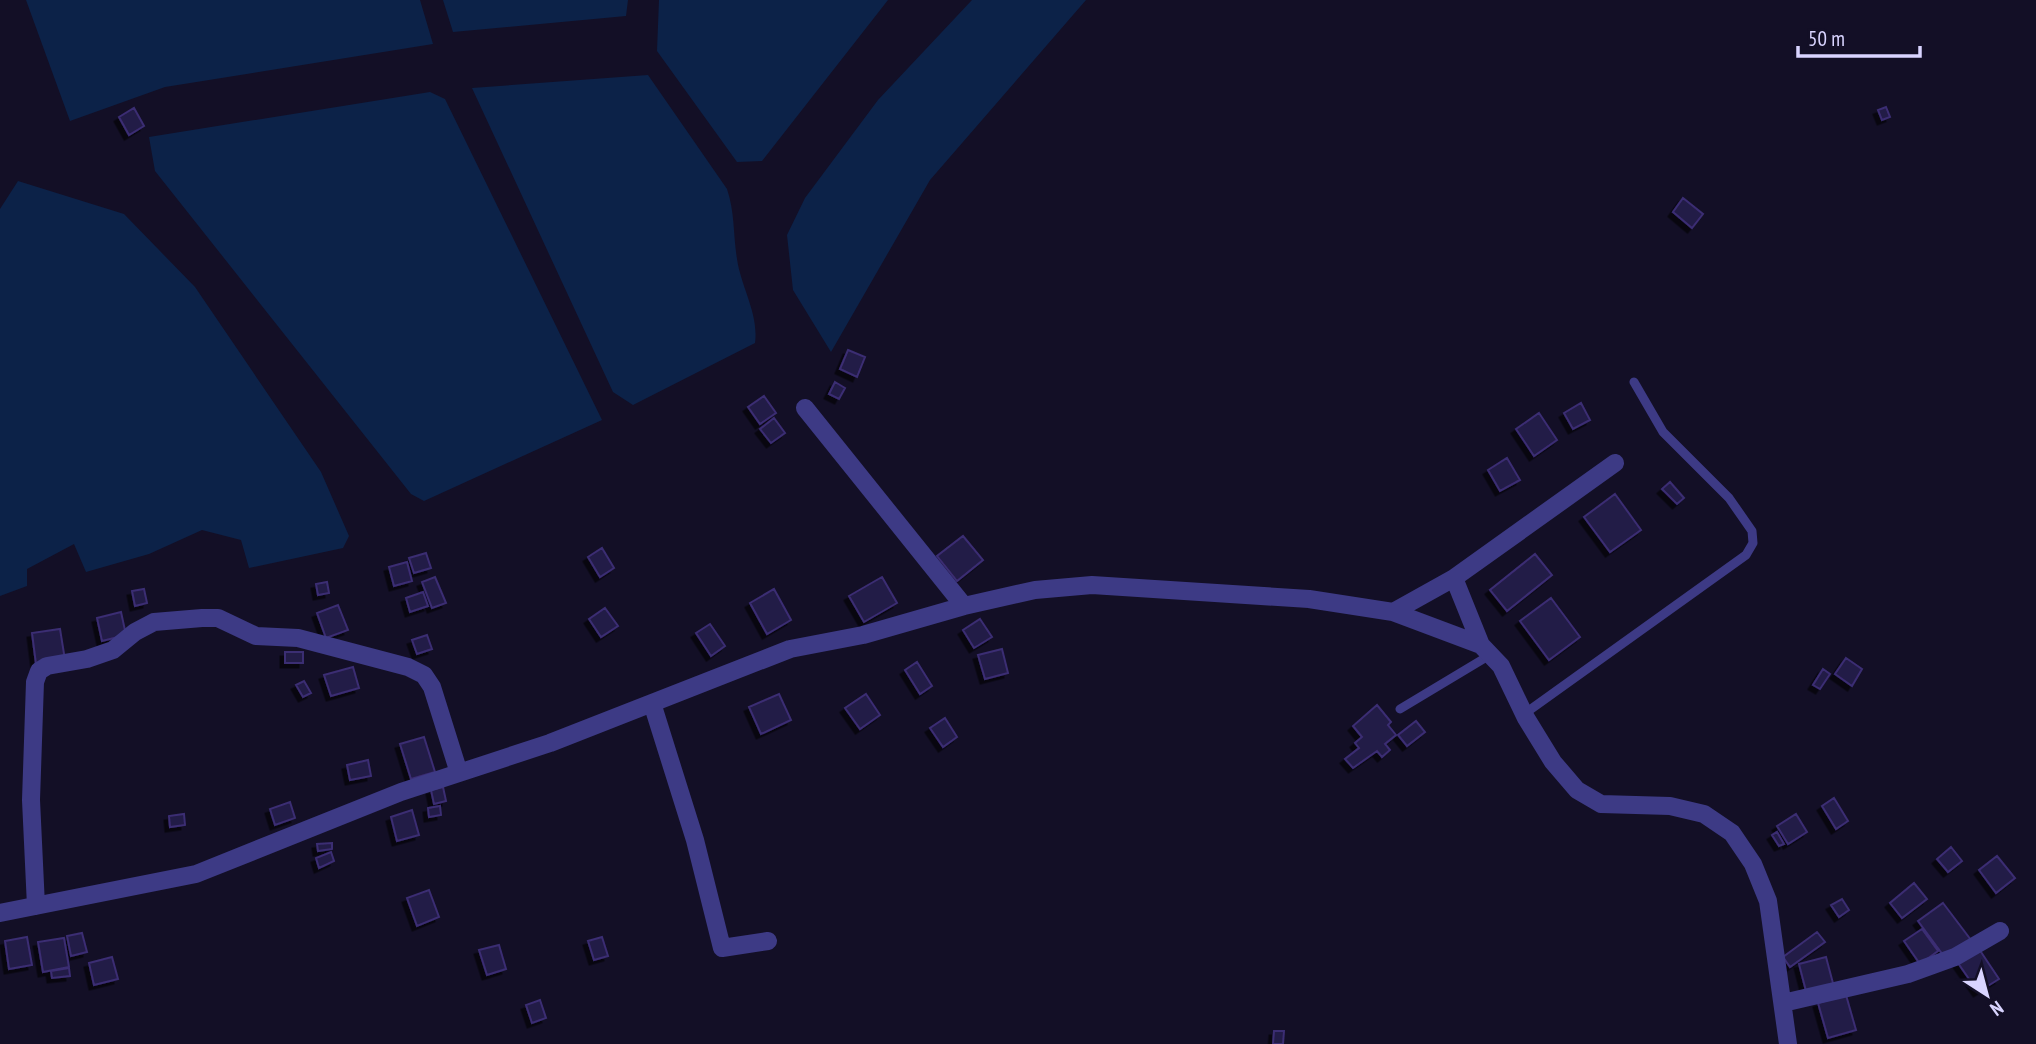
<svg xmlns="http://www.w3.org/2000/svg" width="2036" height="1044" font-family="'PT Sans Narrow',sans-serif">
<style>
.water{fill:#0c2248}
.building{fill:#241b47;stroke:#3b2d73;stroke-width:2;filter:url(#shadow)}
.lines{fill:none;stroke-linecap:round;stroke-linejoin:round}
.service{stroke:#3d3a85;stroke-width:9}
.minor{stroke:#3d3a85;stroke-width:18}
</style>
<defs>
<filter id="shadow"><feDropShadow dx="-4.5" dy="4.5" stdDeviation="0" flood-color="#0009"/></filter>
</defs>
<rect width="100%" height="100%" fill="#130f26"/>
<path class="water" d="M 26,0 L 420,0 L 433,44 L 165,87 L 70,121 Z
M 443,0 L 628,0 L 626,16 L 453,32 Z
M 659,0 L 888,0 L 762,161 L 737,162 L 657,51 Z
M 972,0 L 1086,0 L 930,180 L 831,352 L 793,290 L 787,235 L 805,198 L 878,100 Z
M 648,75 L 727,189 C 735,213 733,234 737,259 C 741,287 759,314 755,343 L 633,405 L 613,392 L 472,88 Z
M 430,92 L 445,99 L 602,420 L 424,501 L 411,494 L 155,171 L 149,137 Z
M 18,181 L 124,214 L 195,287 L 321,472 L 349,536 L 343,548 L 249,568 L 241,540 L 202,530 L 149,554 L 86,572 L 74,544 L 27,569 L 27,586 L 0,596 L 0,209 Z"/>
<path class="building" d="M 1886,107 L 1890,117 L 1882,120 L 1878,110 Z
M 134,108 L 144,126 L 129,135 L 119,117 Z
M 1683,198 L 1703,214 L 1692,228 L 1673,212 Z
M 848,350 L 865,357 L 857,377 L 840,369 Z
M 835,382 L 845,388 L 839,399 L 829,394 Z
M 764,396 L 776,413 L 760,424 L 748,407 Z
M 1581,403 L 1590,420 L 1573,429 L 1564,413 Z
M 1539,413 L 1557,440 L 1534,456 L 1516,429 Z
M 774,418 L 785,433 L 771,443 L 760,429 Z
M 1507,458 L 1520,480 L 1500,491 L 1488,470 Z
M 1670,482 L 1684,498 L 1677,504 L 1662,489 Z
M 1615,494 L 1641,530 L 1610,552 L 1584,517 Z
M 963,536 L 983,560 L 957,581 L 937,556 Z
M 602,548 L 614,568 L 600,577 L 588,557 Z
M 426,553 L 431,568 L 414,573 L 409,558 Z
M 1535,554 L 1552,575 L 1507,611 L 1490,590 Z
M 407,562 L 412,581 L 394,586 L 389,567 Z
M 435,577 L 446,603 L 432,608 L 422,582 Z
M 882,577 L 897,603 L 864,622 L 849,596 Z
M 327,582 L 329,593 L 318,595 L 316,584 Z
M 144,589 L 147,603 L 135,606 L 132,591 Z
M 774,589 L 791,620 L 767,634 L 750,603 Z
M 423,592 L 428,606 L 410,612 L 406,598 Z
M 1551,598 L 1580,637 L 1549,660 L 1520,621 Z
M 338,605 L 348,630 L 326,638 L 317,613 Z
M 605,608 L 618,626 L 601,637 L 589,619 Z
M 121,612 L 126,635 L 102,641 L 97,618 Z
M 980,619 L 992,637 L 974,648 L 963,630 Z
M 710,624 L 725,646 L 711,656 L 696,633 Z
M 60,629 L 65,660 L 36,664 L 32,633 Z
M 427,635 L 432,649 L 417,654 L 412,640 Z
M 1002,649 L 1008,673 L 985,679 L 978,655 Z
M 285,652 L 303,652 L 303,663 L 285,663 Z
M 1846,658 L 1862,669 L 1852,686 L 1835,674 Z
M 917,662 L 932,686 L 920,694 L 905,670 Z
M 353,667 L 359,688 L 331,696 L 324,675 Z
M 1823,669 L 1830,674 L 1820,689 L 1813,685 Z
M 304,681 L 311,693 L 303,697 L 296,685 Z
M 779,694 L 791,720 L 761,734 L 749,707 Z
M 866,694 L 880,715 L 860,729 L 845,708 Z
M 1377,705 L 1391,722 L 1388,725 L 1396,735 L 1385,744 L 1390,750 L 1382,757 L 1377,751 L 1353,768 L 1345,759 L 1359,748 L 1355,743 L 1362,737 L 1353,726 Z
M 945,718 L 957,737 L 943,747 L 930,728 Z
M 1416,721 L 1425,732 L 1407,746 L 1398,735 Z
M 424,737 L 435,772 L 411,779 L 400,744 Z
M 368,760 L 371,776 L 350,780 L 347,765 Z
M 443,787 L 446,801 L 434,804 L 431,790 Z
M 1834,798 L 1848,821 L 1836,829 L 1822,806 Z
M 290,802 L 295,818 L 275,825 L 270,809 Z
M 440,806 L 441,815 L 429,817 L 428,808 Z
M 412,810 L 419,835 L 397,841 L 391,817 Z
M 184,814 L 185,825 L 170,827 L 169,816 Z
M 1796,814 L 1807,832 L 1788,844 L 1777,826 Z
M 1777,832 L 1784,844 L 1779,846 L 1772,835 Z
M 332,843 L 332,849 L 318,851 L 317,844 Z
M 1951,847 L 1962,861 L 1948,872 L 1937,859 Z
M 331,852 L 334,861 L 319,868 L 316,858 Z
M 1997,856 L 2015,878 L 1996,893 L 1979,870 Z
M 1914,883 L 1927,899 L 1902,918 L 1890,903 Z
M 429,890 L 439,917 L 417,926 L 407,898 Z
M 1842,899 L 1849,910 L 1839,917 L 1831,905 Z
M 1943,903 L 1971,940 L 1946,959 L 1918,921 Z
M 1922,929 L 1938,951 L 1920,964 L 1904,941 Z
M 1817,932 L 1825,942 L 1790,967 L 1783,957 Z
M 82,933 L 87,952 L 71,956 L 67,936 Z
M 27,937 L 32,965 L 9,969 L 5,941 Z
M 602,937 L 608,956 L 594,960 L 588,941 Z
M 64,938 L 69,967 L 43,972 L 38,942 Z
M 499,945 L 506,969 L 487,975 L 479,950 Z
M 1979,949 L 1999,979 L 1978,992 L 1958,963 Z
M 112,957 L 118,979 L 94,985 L 89,963 Z
M 1826,957 L 1834,987 L 1807,995 L 1799,964 Z
M 69,968 L 70,976 L 52,978 L 51,971 Z
M 1846,995 L 1856,1030 L 1828,1038 L 1818,1003 Z
M 540,1000 L 546,1018 L 532,1023 L 526,1005 Z
M 1274,1031 L 1284,1031 L 1283,1044 L 1273,1044 Z"/>
<g class="lines">
<path class="service" d="M 1400,709 L 1490,655
M 1524,714 L 1746,555 L 1753,543 L 1752,531 L 1729,498 L 1663,432 L 1634,382"/>
<path class="minor" d="M 805,408 L 964,606
M 1454,578 L 1481,645
M 1393,612 L 1454,578 L 1615,463
M 652,703 L 695,840 L 722,948 L 768,941
M 36,906 L 31,800 L 35,682 L 39,671 L 47,666 L 87,659 L 113,650 L 135,632 L 154,622 L 202,618 L 218,618 L 256,636 L 298,638 L 408,667 L 424,675 L 432,687 L 459,773
M 0,913 L 196,874 L 401,792 L 550,743 L 790,649 L 863,635 L 964,606 L 1035,590 L 1092,585 L 1309,599 L 1393,612 L 1481,645 L 1501,666 L 1526,718 L 1553,762 L 1577,790 L 1601,804 L 1670,806 L 1704,814 L 1732,833 L 1753,864 L 1768,901 L 1788,1044
M 1783,1003 L 1908,974 L 1955,957 L 2000,931"/>
</g>
<g transform="translate(1987 995) rotate(144)" stroke="#130f26" stroke-width="5" paint-order="stroke">
<path d="M0-5L12 26L0 18L-12 26Z" fill="#d9d4ff"/>
<text y="-10" font-size="19" font-weight="bold" text-anchor="middle" fill="#d9d4ff">N</text>
</g>
<path d="M1798 46v10h122v-10" fill="none" stroke="#d9d4ff" stroke-width="3.5"/>
<text x="1808" y="46" font-size="21" fill="#d9d4ff" stroke="#130f26" stroke-width="5" paint-order="stroke">50 m</text>
</svg>
